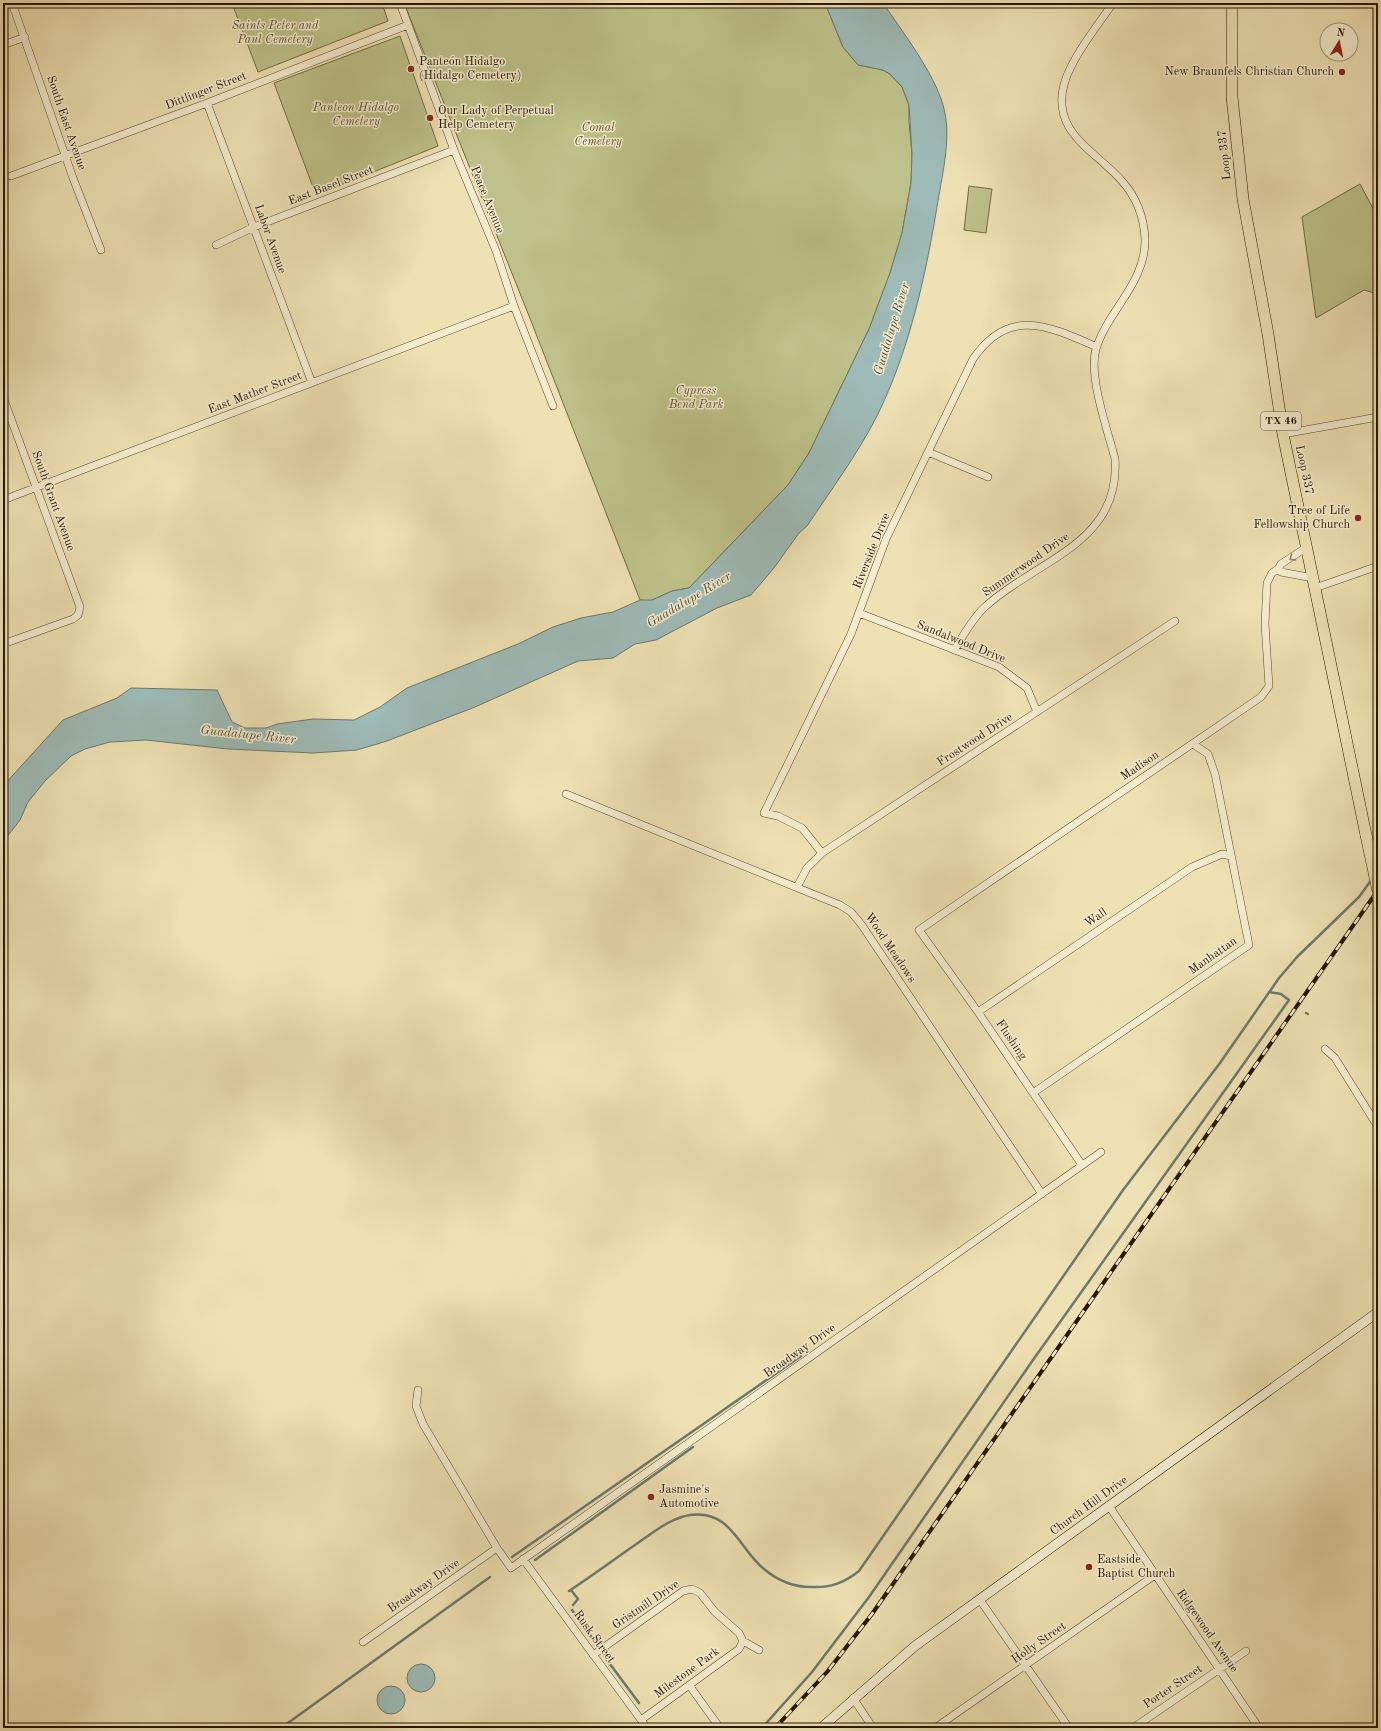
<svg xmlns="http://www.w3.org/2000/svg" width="1381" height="1731" font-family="'Old Standard TT',serif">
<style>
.green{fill:#bec189;stroke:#726b44}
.water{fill:#9ebbb7;stroke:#6e796e}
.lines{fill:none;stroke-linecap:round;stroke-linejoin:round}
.stream{stroke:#6e796e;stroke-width:2.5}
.street-casing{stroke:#58482d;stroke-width:8}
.secondary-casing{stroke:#261500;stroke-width:10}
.primary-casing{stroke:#261500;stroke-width:12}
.street{stroke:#f4ecce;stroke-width:7}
.secondary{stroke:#f4ecce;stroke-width:9}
.primary{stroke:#eee1b3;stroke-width:11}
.rail-casing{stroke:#261500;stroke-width:4}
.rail{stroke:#f4ecce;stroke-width:2.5;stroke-dasharray:8;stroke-linecap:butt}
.primary-bridge-casing{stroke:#261500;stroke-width:12;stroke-linecap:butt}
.primary-bridge{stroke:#eee1b3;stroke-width:11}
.oneway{stroke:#978b71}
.poi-dot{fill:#8f2418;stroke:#f4ecce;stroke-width:1.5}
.labels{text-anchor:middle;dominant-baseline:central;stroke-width:3;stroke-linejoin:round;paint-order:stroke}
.shield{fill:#f4ecce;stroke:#64563e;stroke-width:1}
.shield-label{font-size:11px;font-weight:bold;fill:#261500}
.park-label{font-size:12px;font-style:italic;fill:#5b5130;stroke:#f4ecce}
.poi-label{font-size:12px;fill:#261500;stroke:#f4ecce;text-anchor:start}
.street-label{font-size:12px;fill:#261500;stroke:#f4ecce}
.water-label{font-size:13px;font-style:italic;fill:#504f40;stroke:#f4ecce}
</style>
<rect width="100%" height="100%" fill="#eee1b3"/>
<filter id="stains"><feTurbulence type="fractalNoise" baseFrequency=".005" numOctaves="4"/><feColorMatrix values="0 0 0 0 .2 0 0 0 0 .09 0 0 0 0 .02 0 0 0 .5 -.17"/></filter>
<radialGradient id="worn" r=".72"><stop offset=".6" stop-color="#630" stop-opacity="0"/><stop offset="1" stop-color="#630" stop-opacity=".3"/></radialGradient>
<path class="green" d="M 232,3 L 382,3 L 388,21 L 258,72 Z
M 404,3 L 825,3 L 843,47 L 858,65 L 883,70 L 890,74 L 902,87 L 909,105 L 909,122 L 912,154 L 911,183 L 902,233 L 890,273 L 869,329 L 809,453 L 788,485 L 689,588 L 672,591 L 650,601 L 640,600 L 531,321 Z
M 400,36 L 438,146 L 316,195 L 274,83 Z
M 1360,184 L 1378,218 L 1378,294 L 1364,290 L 1316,318 L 1302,217 Z
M 969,186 L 992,189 L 986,233 L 964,230 Z"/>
<path class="water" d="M 825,3 L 883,3 C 902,31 934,73 943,105 C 952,134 943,171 938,201 C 926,274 910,349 877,416 C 857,455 831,490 807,526 L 799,533 L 774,568 L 751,595 L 717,608 L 656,640 L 635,644 L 613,658 L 578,661 L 475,707 L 387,741 L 357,750 L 313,753 L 228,749 L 146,740 L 110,742 L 85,749 L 71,756 L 45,781 L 28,802 L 20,820 L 3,842 L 3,786 L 63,720 L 117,698 L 131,688 L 217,690 L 232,722 L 245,728 L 266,728 L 277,724 L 313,719 L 354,720 L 380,707 L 407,688 L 518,644 L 553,627 L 581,618 L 613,612 L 640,600 L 652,600 L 672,591 L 689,588 L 788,485 L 809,453 L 869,329 L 890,273 L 902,233 L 911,183 L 912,154 L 909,105 L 902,87 L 890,74 L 883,70 L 858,65 L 843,47 Z
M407 1678a14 14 0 1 1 28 0a14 14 0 1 1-28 0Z
M377 1700a14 14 0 1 1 28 0a14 14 0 1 1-28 0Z"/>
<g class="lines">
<path class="stream" d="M 1306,1013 L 1308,1014
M 512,1557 L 801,1356
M 535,1560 L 693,1447
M 571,1590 L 578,1599 L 573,1605
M 569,1591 C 590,1577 611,1562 632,1547 C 649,1536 669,1518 690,1515 C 731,1509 739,1549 764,1569 C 777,1580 794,1587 811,1587 C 830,1588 844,1583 859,1571 L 1123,1190 L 1220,1063 L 1279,978 L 1297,957 L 1359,897 L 1372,879
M 572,1610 L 592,1638
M 607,1660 L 639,1703
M 281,1728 L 490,1577
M 762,1728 L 812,1672 L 869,1597 L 1033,1360 L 1289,1000 L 1281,994 L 1269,992"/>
<defs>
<path id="street" d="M 12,3 L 73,178 L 101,250
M 400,3 L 454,150 L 496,251 L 514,306 L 553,406
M 3,45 L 25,37
M 207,103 L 312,383
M 11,176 L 207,103 L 408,25
M 216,245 L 254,227 L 454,150
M 3,397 L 80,607 L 78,615 L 73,619 L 3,644
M 1283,434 L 1378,417
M 928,452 L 988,477
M 3,500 L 514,306
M 1278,569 L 1281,572 L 1313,578
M 1315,588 L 1378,566
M 859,613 L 999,667 L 1027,688 L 1037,712
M 954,650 C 964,635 973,617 986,606 C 1036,560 1121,544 1115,459 C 1108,431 1088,376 1096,349 C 1108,310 1146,283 1145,239 C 1144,218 1137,198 1122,181 C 1095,150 1049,132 1065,81 C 1073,56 1098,25 1113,3
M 566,794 L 840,905 L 851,912 L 861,924 L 1042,1194
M 822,853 L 802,828 L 778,816 L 764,813 L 851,634 L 886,539 L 973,359 C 1009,306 1049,326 1097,347
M 797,887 L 807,868 L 822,853 L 1175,621
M 978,1012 L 1192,867 L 1222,854 L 1231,856
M 1325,1049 L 1335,1058 L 1378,1127
M 1033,1093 L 1249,945 L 1215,774 L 1208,754 L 1193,744
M 1082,1165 L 978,1012 L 919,930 L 1261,697 L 1269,686 L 1265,624 L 1267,583 L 1272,573 L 1278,569 L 1281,564 L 1307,547
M 418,1390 L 416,1406 L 423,1424 L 497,1548 L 511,1568 L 1101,1152
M 1109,1506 L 1259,1728
M 523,1559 L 647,1728
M 980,1600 L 1069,1728
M 363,1642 L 497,1548
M 593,1655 L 683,1591 L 692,1589 L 700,1593 L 715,1612 L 739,1633 L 743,1641 L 759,1650
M 689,1685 L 720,1728
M 853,1698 L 873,1728
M 641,1720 L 739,1649 L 743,1641
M 935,1728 L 1155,1575
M 1133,1728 L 1246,1651"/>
<path id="secondary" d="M 821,1728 L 915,1646 L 1378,1312"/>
<path id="primary" d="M 1232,3 L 1232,97 L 1243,199 L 1268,334 L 1283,434 L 1366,835"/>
</defs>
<use href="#street" class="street-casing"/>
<use href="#secondary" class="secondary-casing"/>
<use href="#primary" class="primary-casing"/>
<use href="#street" class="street"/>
<use href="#secondary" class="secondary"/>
<use href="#primary" class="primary"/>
<defs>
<path id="rail" d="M 775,1728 L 827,1672 L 872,1614 L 1378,890"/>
</defs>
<use href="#rail" class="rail-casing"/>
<use href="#rail" class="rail"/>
<defs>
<path id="primary-bridge" d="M 1366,835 L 1378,891"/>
</defs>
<use href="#primary-bridge" class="primary-bridge-casing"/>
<use href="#primary-bridge" class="primary-bridge"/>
</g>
<defs><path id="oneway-chevron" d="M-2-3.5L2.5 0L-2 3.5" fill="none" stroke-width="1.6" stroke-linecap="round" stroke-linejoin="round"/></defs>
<use class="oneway" href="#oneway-chevron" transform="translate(1292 558) rotate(147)"/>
<g class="poi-dot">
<circle cx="411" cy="69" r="4"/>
<circle cx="1342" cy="72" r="4"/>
<circle cx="430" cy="118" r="4"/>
<circle cx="1358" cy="518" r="4"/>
<circle cx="651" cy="1497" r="4"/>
<circle cx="1089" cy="1567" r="4"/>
</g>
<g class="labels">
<rect class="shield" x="1261" y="412" width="40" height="18" rx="3"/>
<g class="shield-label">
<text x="1281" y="421">TX 46</text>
</g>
<g class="park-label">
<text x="275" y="26">Saints Peter and<tspan x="275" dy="14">Paul Cemetery</tspan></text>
<text x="356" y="108">Panteon Hidalgo<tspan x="356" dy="14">Cemetery</tspan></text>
<text x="598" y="128">Comal<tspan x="598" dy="14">Cemetery</tspan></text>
<text x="696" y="391">Cypress<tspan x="696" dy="14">Bend Park</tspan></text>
</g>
<g class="poi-label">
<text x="419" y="62">Panteón Hidalgo<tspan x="419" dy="14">(Hidalgo Cemetery)</tspan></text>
<text x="1334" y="72" text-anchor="end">New Braunfels Christian Church</text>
<text x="438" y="111">Our Lady of Perpetual<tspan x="438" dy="14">Help Cemetery</tspan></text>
<text x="1350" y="511" text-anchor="end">Tree of Life<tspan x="1350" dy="14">Fellowship Church</tspan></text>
<text x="659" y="1490">Jasmine's<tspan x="659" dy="14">Automotive</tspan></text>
<text x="1097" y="1560">Eastside<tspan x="1097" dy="14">Baptist Church</tspan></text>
</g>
<g class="street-label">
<text transform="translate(206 91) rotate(-21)">Dittlinger Street</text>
<text transform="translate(66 123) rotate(71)">South East Avenue</text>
<text transform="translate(1225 155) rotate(-96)">Loop 337</text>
<text transform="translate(331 186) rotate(-21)">East Basel Street</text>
<text transform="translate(487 200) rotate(68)">Peace Avenue</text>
<text transform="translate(270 239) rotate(70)">Labor Avenue</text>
<text transform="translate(255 393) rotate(-21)">East Mather Street</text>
<text transform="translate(1304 470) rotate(78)">Loop 337</text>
<text transform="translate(53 501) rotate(70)">South Grant Avenue</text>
<text transform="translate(872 551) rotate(-68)">Riverside Drive</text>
<text transform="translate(1026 565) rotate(-35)">Summerwood Drive</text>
<text transform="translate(961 642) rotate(22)">Sandalwood Drive</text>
<text transform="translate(975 740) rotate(-33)">Frostwood Drive</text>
<text transform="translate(1140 766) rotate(-34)">Madison</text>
<text transform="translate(1096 918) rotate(-34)">Wall</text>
<text transform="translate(890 948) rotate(56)">Wood Meadows</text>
<text transform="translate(1213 956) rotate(-35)">Manhattan</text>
<text transform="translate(1011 1040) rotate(56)">Flushing</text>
<text transform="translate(800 1351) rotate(-35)">Broadway Drive</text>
<text transform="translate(1089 1506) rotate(-36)">Church Hill Drive</text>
<text transform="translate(424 1586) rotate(-35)">Broadway Drive</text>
<text transform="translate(646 1605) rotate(-34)">Gristmill Drive</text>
<text transform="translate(1207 1631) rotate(55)">Ridgewood Avenue</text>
<text transform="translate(594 1637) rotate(54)">Rusk Street</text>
<text transform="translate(1039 1643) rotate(-35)">Holly Street</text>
<text transform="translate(687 1673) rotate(-36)">Milestone Park</text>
<text transform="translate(1173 1687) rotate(-34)">Porter Street</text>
</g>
<g class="water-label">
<text transform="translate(892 329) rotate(-73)">Guadalupe River</text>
<text transform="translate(689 600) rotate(-31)">Guadalupe River</text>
<text transform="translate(248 735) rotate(6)">Guadalupe River</text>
</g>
</g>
<rect width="1381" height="1731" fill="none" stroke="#eee1b3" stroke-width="16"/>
<rect x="4" y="4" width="1373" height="1723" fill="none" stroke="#261500" stroke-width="2"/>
<rect x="8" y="8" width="1365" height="1715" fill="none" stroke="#261500"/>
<g transform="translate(1339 42) rotate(10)"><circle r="19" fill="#f4ecce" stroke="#a2967c"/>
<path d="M0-3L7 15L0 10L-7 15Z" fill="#8f2418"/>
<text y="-6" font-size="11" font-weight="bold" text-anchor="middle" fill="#261500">N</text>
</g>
<rect width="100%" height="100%" filter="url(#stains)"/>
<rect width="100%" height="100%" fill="url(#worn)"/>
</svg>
